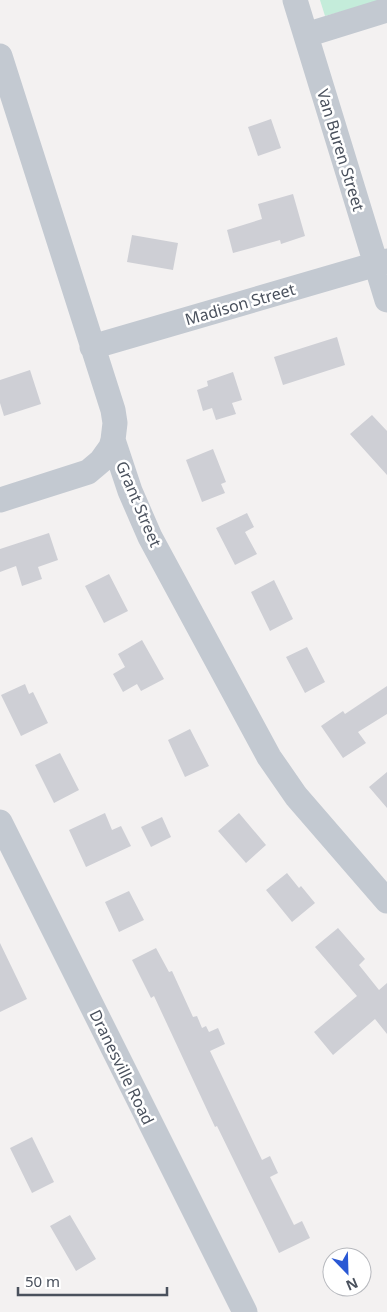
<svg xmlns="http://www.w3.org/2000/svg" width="387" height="1312" font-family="'Noto Sans',sans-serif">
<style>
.green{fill:#c4ecda}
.building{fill:#cecfd5}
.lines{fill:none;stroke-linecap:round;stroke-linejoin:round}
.minor{stroke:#c3c9d1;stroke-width:25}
.labels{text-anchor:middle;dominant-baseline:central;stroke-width:5;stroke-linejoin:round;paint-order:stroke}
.street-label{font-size:16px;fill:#4a515d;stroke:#fff}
</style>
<rect width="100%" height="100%" fill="#f3f1f1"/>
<path class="green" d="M 320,0 L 384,0 L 325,16 Z"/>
<path class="building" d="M 271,119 L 281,148 L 258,156 L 248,127 Z
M 293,194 L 305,236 L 281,244 L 280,240 L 233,253 L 227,230 L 262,219 L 258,204 Z
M 132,235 L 178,243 L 173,270 L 127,262 Z
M 337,337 L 345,365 L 283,385 L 274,357 Z
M 30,370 L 41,404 L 4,416 L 0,403 L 0,380 Z
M 233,372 L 242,400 L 232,403 L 236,414 L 216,420 L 212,408 L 203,411 L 197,390 L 208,386 L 207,381 Z
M 372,415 L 387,431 L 387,475 L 350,434 Z
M 213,449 L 226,482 L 221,484 L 225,493 L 202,502 L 186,460 Z
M 247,513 L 254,527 L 245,532 L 257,554 L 235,565 L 216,528 Z
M 49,533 L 58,560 L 38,567 L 42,579 L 22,586 L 16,566 L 0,572 L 0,549 Z
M 109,574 L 128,611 L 104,623 L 85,586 Z
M 274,580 L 293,619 L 270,631 L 251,592 Z
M 142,640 L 164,679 L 141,691 L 137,684 L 123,692 L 113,674 L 125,667 L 118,654 Z
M 307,647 L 325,682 L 305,693 L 286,657 Z
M 25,684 L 29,694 L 33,692 L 48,723 L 21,736 L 1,695 Z
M 387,686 L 387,714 L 358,732 L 366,743 L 343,758 L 321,726 L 343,711 L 345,714 Z
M 190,729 L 209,766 L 185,777 L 168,740 Z
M 60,753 L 79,790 L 54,803 L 35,765 Z
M 387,772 L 387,808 L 369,787 Z
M 105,813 L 112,830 L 121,826 L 131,846 L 86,867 L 69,830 Z
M 239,813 L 266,845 L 246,863 L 218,831 Z
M 162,817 L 171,837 L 151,847 L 141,827 Z
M 287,873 L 299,888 L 301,886 L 315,903 L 292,922 L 266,890 Z
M 129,891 L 144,920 L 119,932 L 105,902 Z
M 338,928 L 365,959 L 359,965 L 379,990 L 387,983 L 387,1034 L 375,1019 L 333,1055 L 314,1032 L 357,996 L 315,947 Z
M 0,943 L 27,999 L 0,1012 Z
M 156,948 L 169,972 L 172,971 L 193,1017 L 197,1016 L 202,1028 L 206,1026 L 209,1032 L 218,1028 L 225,1044 L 210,1051 L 262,1160 L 270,1156 L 278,1173 L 270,1177 L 294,1225 L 302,1221 L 310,1238 L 279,1253 L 217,1126 L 215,1127 L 154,996 L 151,998 L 132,960 Z
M 32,1137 L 54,1182 L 32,1193 L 10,1148 Z
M 70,1215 L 96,1259 L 76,1271 L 50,1226 Z"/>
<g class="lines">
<path class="minor" d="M 295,0 L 387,300
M 306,35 L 387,10
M 0,56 L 113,410 L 115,423 L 113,440 L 130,491 L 150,537 L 269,757 L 296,796 L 387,901
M 92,347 L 387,261
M 0,500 L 88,472 L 101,461 L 111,447 L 113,440
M 0,822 L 245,1312"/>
</g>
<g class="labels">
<g class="street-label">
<text transform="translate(341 150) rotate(73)">Van Buren Street</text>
<text transform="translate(240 304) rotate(-16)">Madison Street</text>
<text transform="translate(139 504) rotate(67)">Grant Street</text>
<text transform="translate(122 1067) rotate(64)">Dranesville Road</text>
</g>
</g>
<g transform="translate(347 1272) rotate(157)"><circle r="24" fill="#ffffff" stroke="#b7b9be"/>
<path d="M0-4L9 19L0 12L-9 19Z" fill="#2a58d4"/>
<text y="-8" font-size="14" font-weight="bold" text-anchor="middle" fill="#4a515d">N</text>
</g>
<path d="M18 1287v8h149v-8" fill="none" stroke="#4a515d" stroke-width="2.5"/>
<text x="25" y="1287" font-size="15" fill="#4a515d" stroke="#ffffff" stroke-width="4" paint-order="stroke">50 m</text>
</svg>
